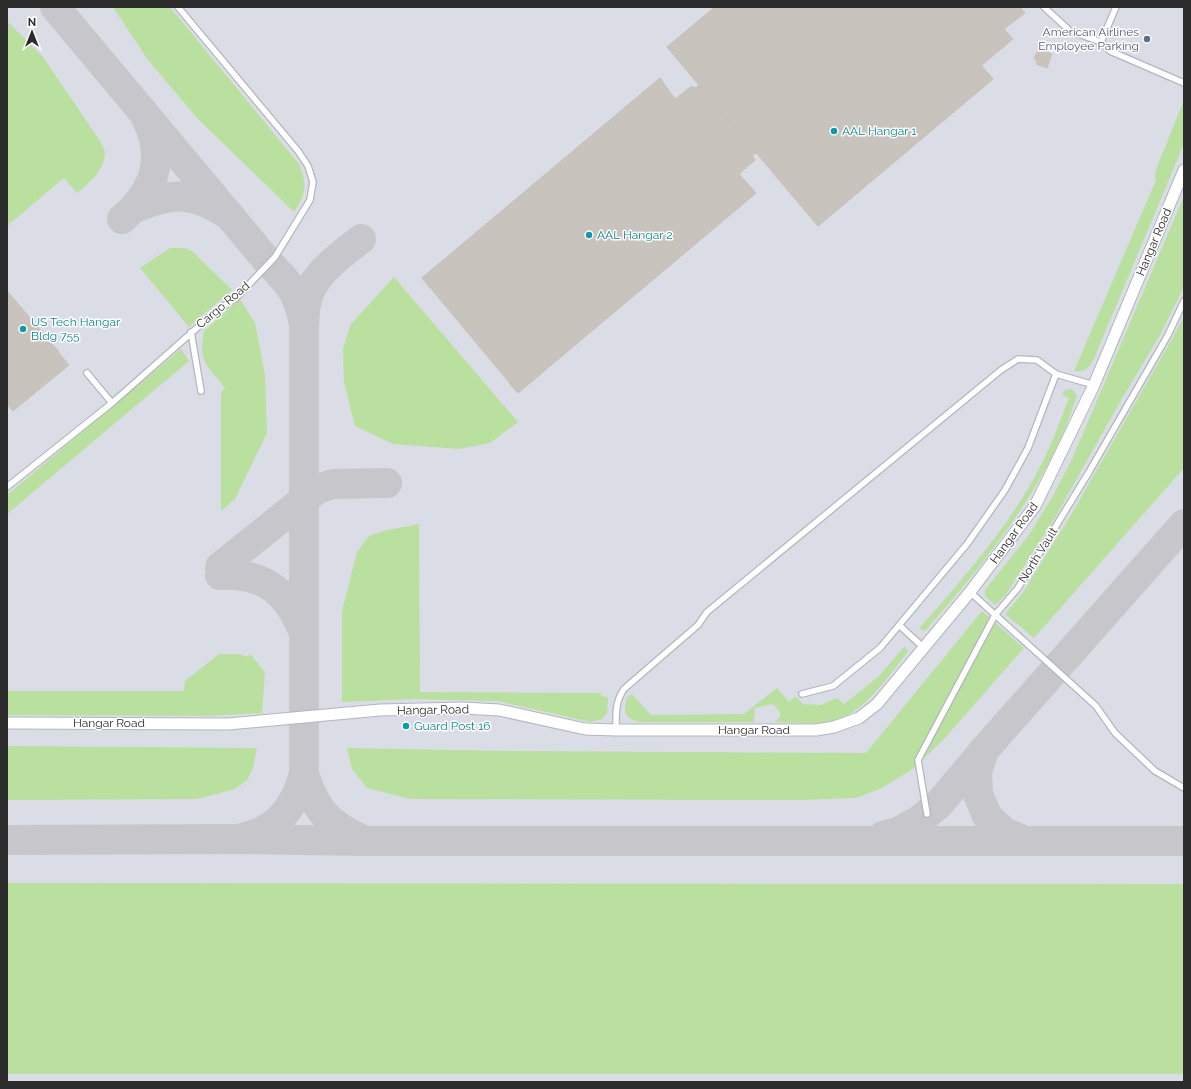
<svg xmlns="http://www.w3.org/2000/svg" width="1191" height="1089" font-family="Raleway,sans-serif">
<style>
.airport{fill:#dadde5}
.green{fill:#bae09f}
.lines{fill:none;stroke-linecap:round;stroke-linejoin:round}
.taxiway{stroke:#c7c6ca;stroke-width:30}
.building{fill:#c8c4bd;stroke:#c8c1b9}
.lane-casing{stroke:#b2b6be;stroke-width:8}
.street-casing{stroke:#b2b6be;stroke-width:13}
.lane{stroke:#fff;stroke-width:5.5}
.street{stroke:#fff;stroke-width:11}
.service-dot{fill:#5c6f8a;stroke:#fff;stroke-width:1.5}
.culture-dot{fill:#0f9aa8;stroke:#fff;stroke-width:1.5}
.labels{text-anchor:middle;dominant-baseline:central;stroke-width:3;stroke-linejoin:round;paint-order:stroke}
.service-label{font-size:12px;fill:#4e5e75;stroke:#fff;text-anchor:end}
.culture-label{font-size:12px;fill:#0d838f;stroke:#fff;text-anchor:start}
.street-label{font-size:12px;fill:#2c2c2c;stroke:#fff}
</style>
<rect width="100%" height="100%" fill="#ece6df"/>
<path class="airport" d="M 7,7 L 1184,7 L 1184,1082 L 7,1082 Z"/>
<path class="green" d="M 113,7 L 170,7 L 299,164 C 307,184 307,193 294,212 L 197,118 L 148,60 Z
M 7,21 L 43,57 L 98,138 C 100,142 103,146 104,149 C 109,167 88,184 77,193 L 64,178 L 7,226 Z
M 1184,100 L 1184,144 L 1093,361 C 1087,369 1084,373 1074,371 L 1156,180 L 1155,172 Z
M 1184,196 L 1184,287 L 1160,335 L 1116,409 L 1056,516 L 1005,596 L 995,605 L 985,596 L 985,590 L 1028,536 L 1053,496 L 1072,459 Z
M 170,248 L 185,248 L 193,252 L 232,290 L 189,327 L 140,268 Z
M 394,277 L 518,422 L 490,443 L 459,449 L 393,444 L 355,426 L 344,382 L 343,348 L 351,324 Z
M 240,299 L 255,323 L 265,375 L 267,433 L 235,499 L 221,511 L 221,393 L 225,388 C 207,365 198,362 204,331 Z
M 1184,316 L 1184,468 L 1034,638 L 1005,614 L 1022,594 L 1071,515 L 1172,339 Z
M 181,349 L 189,361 L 7,514 L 7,495 Z
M 1072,389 L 1077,395 C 1051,482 985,563 925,631 L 919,629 C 963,578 1010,526 1041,465 C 1052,444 1060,421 1069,398 L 1062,395 L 1065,390 Z
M 419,524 L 420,692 L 601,693 L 601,696 L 608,697 L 607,713 L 602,719 L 590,722 L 497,701 L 414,699 L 342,702 L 342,612 L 357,552 L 369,536 L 387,530 Z
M 982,611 L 1024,648 L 943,740 L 914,768 L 882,788 L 856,798 L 802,800 L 410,799 L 367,788 L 352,769 L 347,748 L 503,751 L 866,753 Z
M 905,646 L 908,652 C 887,677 865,714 831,721 C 814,725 793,722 775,722 L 780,717 L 780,712 L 773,704 L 755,708 L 754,722 L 638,722 C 624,717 623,712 627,697 L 632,694 L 651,715 L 744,714 L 777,688 L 789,702 L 795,696 L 803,704 L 821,705 L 837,698 L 844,704 L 878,677 Z
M 219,654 L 239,654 L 247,657 L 250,654 L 265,672 L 262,713 L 210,716 L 7,715 L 7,691 L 184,691 L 185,681 Z
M 7,746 L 257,748 L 253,768 L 247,780 L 235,789 L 198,799 L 7,800 Z
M 7,883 L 1184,884 L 1184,1074 L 7,1074 Z"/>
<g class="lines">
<path class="taxiway" d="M 55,7 L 269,263 C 291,285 298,294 304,324
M 135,208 C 171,193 190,191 224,212
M 122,219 C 154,192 166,159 147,120
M 220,567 L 317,489 L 333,484 L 387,483
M 220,575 C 264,573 287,591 303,631
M 984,751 L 977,771 L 978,794 L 987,816 L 1004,832 L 1025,841
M 304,774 C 316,811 328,824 363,840
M 883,836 L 898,832 L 918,821 L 938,805 L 985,749 L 1184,524
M 245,837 C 278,830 296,804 304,774 L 304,327 C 305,320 304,312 306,305 C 310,275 339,257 361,239
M 7,840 L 235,839 L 364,841 L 1184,841"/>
</g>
<path class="building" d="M 715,7 L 931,7 L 993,79 L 818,226 L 667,47 Z
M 715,7 L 1020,7 L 1025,13 L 1004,29 L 1013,39 L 981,66 L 993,79 L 818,226 L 667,47 Z
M 1042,50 L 1052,54 L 1047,68 L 1036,64 L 1037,60 L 1034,59 L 1037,52 L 1041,53 Z
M 660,78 L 668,90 L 654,102 L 733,195 L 747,183 L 756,193 L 518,393 L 509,383 L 525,370 L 446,275 L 430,288 L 422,278 Z
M 660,78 L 675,99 L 692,86 L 695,88 L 699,85 L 756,153 L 752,156 L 755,160 L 739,174 L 756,193 L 518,393 L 422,278 Z
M 7,291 L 59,352 L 7,395 Z
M 7,291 L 69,365 L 13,411 L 7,404 Z"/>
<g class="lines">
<defs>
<path id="lane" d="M 1044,7 L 1070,31 L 1101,42 L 1110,51 L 1184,83
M 1101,42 L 1116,7
M 191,332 L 201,391
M 87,373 L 112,403
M 7,487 L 112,403 L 215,312 L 236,298 L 275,257 L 310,200 L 313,182 L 308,166 L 298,151 L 178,7
M 970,592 L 1096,706 L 1115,733 L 1155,771 L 1184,788
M 899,625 L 924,648
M 802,694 L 833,686 L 880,648 L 967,544 L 1005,490 L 1028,448 L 1056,374
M 616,730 C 616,714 615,702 624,689 L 698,625 L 707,612 L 1001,370 L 1018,359 L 1037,360 L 1056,374 L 1094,385
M 927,814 L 918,760 L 995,615 L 1018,588 L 1089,472 L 1168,335 L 1184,301"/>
<path id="street" d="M 7,723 L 228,724 L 380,710 L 463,708 L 499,710 L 585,729 L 616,730 L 816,730 L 834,727 L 859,718 L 877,704 L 970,592 L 1035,506 L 1094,385 L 1184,170"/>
</defs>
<use href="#lane" class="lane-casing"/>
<use href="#street" class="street-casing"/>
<use href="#lane" class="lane"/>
<use href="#street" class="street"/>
</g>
<circle class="service-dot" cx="1147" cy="39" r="4"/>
<g class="culture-dot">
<circle cx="834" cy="131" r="4"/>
<circle cx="589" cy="235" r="4"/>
<circle cx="23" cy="329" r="4"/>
<circle cx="406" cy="726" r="4"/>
</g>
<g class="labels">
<g class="service-label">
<text x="1139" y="32">American Airlines<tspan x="1139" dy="14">Employee Parking</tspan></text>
</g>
<g class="culture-label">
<text x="842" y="131">AAL Hangar 1</text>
<text x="597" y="235">AAL Hangar 2</text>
<text x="31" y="322">US Tech Hangar<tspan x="31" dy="14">Bldg 755</tspan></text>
<text x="414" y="726">Guard Post 16</text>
</g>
<g class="street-label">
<text transform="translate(1154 242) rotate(-67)">Hangar Road</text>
<text transform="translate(223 305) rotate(-40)">Cargo Road</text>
<text transform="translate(1014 533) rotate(-54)">Hangar Road</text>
<text transform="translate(1038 555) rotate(-58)">North Vault</text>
<text transform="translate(433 710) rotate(-1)">Hangar Road</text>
<text x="109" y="723">Hangar Road</text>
<text x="754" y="730">Hangar Road</text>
</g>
</g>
<rect width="1191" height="1089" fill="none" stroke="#2c2c2c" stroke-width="16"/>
<g transform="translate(32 32)" stroke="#ffffff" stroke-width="3" paint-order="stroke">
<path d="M0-3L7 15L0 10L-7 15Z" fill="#2c2c2c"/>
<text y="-6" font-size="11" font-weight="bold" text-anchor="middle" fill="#2c2c2c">N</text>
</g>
</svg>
